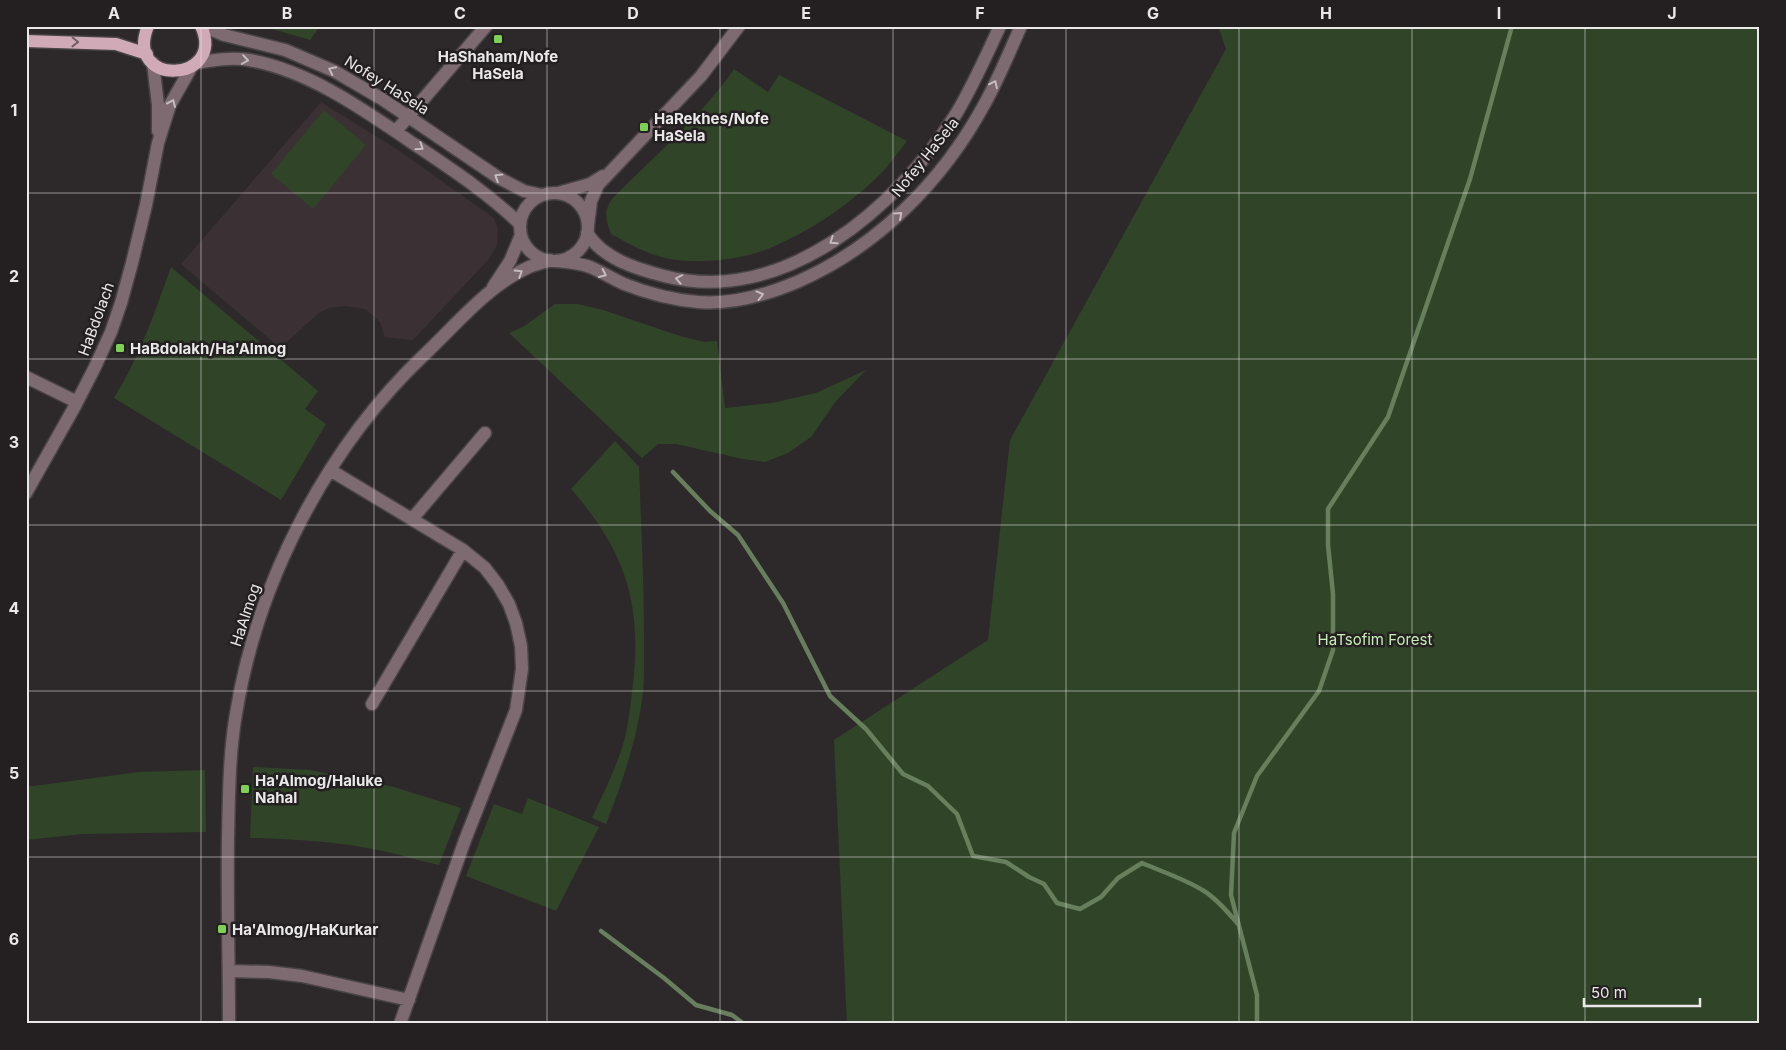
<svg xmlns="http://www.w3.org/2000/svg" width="1786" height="1050" font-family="Inter,sans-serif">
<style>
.built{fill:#3b3034}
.green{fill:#304527}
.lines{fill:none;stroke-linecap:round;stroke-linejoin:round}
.stream{stroke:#677f5d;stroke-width:4.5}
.minor-casing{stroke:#484445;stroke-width:15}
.major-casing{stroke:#484445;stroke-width:15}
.minor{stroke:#7e6a71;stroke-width:12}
.major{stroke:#d1aab7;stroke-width:12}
.oneway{stroke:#725e64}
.oneway2{stroke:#c5bcbf}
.grid{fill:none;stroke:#ebe8e9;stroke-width:1;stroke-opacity:0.55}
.poi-dot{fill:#7dd154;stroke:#242021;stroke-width:2}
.labels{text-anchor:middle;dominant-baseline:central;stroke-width:5;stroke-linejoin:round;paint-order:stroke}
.poi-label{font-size:15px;font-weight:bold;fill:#ebe8e9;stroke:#242021;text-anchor:start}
.street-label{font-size:15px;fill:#ebe8e9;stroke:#242021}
.park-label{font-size:15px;fill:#c5edb4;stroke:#242021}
.neatline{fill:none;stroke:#ebe8e9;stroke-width:2}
.grid-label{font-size:16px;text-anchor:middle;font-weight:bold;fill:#ebe8e9}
</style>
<rect width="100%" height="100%" fill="#2d292a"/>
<path class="built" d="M 321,102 L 398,150 L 494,218 L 498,229 L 497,245 L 489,259 L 413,340 L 385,337 L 380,322 L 365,309 L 345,306 L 329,308 L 319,313 L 280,348 L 181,264 Z"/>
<path class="green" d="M 262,26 L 320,26 L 310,40 Z
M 1218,26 L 1760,26 L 1760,1024 L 847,1024 L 834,740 L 988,640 L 1010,440 L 1226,49 Z
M 734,69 L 768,92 L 779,75 L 907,141 C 900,150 893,159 886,168 C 854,203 795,243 749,255 C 726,261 694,263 670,259 C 649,255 629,244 611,234 C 606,220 603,212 612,199 C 653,157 701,117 734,69 Z
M 324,110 L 366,145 L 313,209 L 271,174 Z
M 171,267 L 318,391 L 305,409 L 326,424 L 281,500 L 114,398 C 139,358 155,312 171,267 Z
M 555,304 L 578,304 L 603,310 L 680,336 L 704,342 L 717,341 L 725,408 L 772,403 L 816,393 L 866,370 L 836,401 L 811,437 L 788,453 L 765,462 L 743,459 L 676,444 L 658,444 L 642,458 L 509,333 L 523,327 Z
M 615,441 L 639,467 C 641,524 644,582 644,639 C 644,661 645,685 641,707 C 634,748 621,786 606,824 L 592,818 C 603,794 615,770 623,745 C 628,728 630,709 632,692 C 643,608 628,554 571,489 Z
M 253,767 L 310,770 L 394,787 L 461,808 L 439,865 C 420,861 402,855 383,851 C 340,842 294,839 250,838 Z
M 205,770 L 206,832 L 83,834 L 26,840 L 26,787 L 139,772 Z
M 528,798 L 599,827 L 556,911 L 466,876 L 494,804 L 522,814 Z"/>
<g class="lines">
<path class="stream" d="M 673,472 L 710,511 L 738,535 L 783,603 L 830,696 L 866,729 L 903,774 L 928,786 L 957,814 L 973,856 L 1006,862 L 1029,877 L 1044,884 L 1057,903 L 1080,909 L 1101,897 L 1118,878 L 1142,863 C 1163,872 1185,879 1204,891 C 1217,899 1228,912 1238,924
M 601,931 L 664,978 L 696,1005 L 732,1015 L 744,1024
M 1257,1024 L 1257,995 L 1231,895 L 1234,833 L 1257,776 L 1319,691 L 1333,650 L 1333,594 L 1328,545 L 1328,509 L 1388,417 L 1470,179 L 1512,26"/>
<defs>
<path id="minor" d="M 203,26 L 224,35 L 285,50 L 334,71 L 382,99 L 499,178 L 524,191 L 542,195
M 153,63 L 158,105 L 158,131
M 196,63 C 214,60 232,57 249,60 C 310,71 364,110 414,144 C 451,169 488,193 520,224
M 396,131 L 486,26
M 558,193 L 590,184 L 603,176
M520 227a34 34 0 1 1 68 0a34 34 0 1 1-68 0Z
M 588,225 L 591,201 L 598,185 L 701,76 L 739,26
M 587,233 C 603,259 637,269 664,276 C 783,307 897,208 956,114 C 973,86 986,56 1000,26
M 556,261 C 568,262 579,263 590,267 C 602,272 613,279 624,284 C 647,293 673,300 698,302 C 732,305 766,295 797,282 C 877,247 942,182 984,105 C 998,80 1009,53 1021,26
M 493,287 L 510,261 L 521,235
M 26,377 L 77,402
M 330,470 L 463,550 L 485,568 L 498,585 L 509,604 L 516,623 L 521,646 L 522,669 L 516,710 L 465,840 L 400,1024
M 26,493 L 75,406 L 95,367 L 111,332 L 121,303 L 132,263 L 146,205 L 158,143 L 170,105 L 192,66
M 412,519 L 485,433
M 372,704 L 463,550
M 229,971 L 269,972 L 302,976 L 409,1000
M 229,1024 C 229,962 227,900 228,838 C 229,796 229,754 236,714 C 257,582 327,447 424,355 C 457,324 487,286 529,267 C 536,264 543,263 550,260"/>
<path id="major" d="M 148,26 C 123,88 227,83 201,26
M 26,41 L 116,44 L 147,54"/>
</defs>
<use href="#minor" class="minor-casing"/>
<use href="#major" class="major-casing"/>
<use href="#minor" class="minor"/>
<use href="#major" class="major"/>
</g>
<defs><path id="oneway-chevron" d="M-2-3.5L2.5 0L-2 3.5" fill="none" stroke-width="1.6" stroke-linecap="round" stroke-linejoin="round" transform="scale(1.25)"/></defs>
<use class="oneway" href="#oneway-chevron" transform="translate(75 42) rotate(1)"/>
<g class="oneway2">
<use href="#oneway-chevron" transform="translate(245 60) rotate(9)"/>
<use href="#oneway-chevron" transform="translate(332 70) rotate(-154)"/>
<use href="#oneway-chevron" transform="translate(994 84) rotate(-64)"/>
<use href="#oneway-chevron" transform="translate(172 103) rotate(-66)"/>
<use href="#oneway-chevron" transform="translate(420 147) rotate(34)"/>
<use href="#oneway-chevron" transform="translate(498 177) rotate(-148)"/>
<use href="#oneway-chevron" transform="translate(899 215) rotate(-42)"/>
<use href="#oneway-chevron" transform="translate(833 241) rotate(146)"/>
<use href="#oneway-chevron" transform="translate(519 273) rotate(-32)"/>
<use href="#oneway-chevron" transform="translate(603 274) rotate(25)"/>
<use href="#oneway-chevron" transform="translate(679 279) rotate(-169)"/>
<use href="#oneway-chevron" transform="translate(760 295) rotate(-14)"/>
</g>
<path class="grid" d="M 201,26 L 201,1024M 374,26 L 374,1024M 547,26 L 547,1024M 720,26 L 720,1024M 893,26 L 893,1024M 1066,26 L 1066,1024M 1239,26 L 1239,1024M 1412,26 L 1412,1024M 1585,26 L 1585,1024M 26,193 L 1760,193M 26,359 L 1760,359M 26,525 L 1760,525M 26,691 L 1760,691M 26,857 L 1760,857"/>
<g class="poi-dot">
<rect x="493" y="34" width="10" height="10" rx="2.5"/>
<rect x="639" y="122" width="10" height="10" rx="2.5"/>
<rect x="115" y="343" width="10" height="10" rx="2.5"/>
<rect x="240" y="784" width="10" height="10" rx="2.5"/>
<rect x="217" y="924" width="10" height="10" rx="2.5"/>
</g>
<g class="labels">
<g class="poi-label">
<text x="498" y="56" text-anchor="middle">HaShaham/Nofe<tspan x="498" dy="17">HaSela</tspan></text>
<text x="654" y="118">HaRekhes/Nofe<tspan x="654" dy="17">HaSela</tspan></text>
<text x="130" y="348">HaBdolakh/Ha'Almog</text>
<text x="255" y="780">Ha'Almog/Haluke<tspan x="255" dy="17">Nahal</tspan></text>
<text x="232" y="929">Ha'Almog/HaKurkar</text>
</g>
<g class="street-label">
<text transform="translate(387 85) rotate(32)">Nofey HaSela</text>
<text transform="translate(925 157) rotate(-51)">Nofey HaSela</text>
<text transform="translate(96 319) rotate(-70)">HaBdolach</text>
<text transform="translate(245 615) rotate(-72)">HaAlmog</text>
</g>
<g class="park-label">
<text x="1375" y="639">HaTsofim Forest</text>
</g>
</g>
<rect width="1786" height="1050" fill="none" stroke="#242021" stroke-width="55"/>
<path d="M1584 998v8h116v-8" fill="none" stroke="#ebe8e9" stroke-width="2.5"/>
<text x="1591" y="998" font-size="15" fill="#ebe8e9" stroke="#242021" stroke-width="4" paint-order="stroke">50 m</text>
<rect x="28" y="28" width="1730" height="994" class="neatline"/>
<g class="grid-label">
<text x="114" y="19">A</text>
<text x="287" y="19">B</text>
<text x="460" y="19">C</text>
<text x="633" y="19">D</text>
<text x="806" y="19">E</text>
<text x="980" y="19">F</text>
<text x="1153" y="19">G</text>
<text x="1326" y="19">H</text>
<text x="1499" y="19">I</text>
<text x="1672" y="19">J</text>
<text x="14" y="116">1</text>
<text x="14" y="282">2</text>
<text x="14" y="448">3</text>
<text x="14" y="614">4</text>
<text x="14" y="779">5</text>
<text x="14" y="945">6</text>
</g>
</svg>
